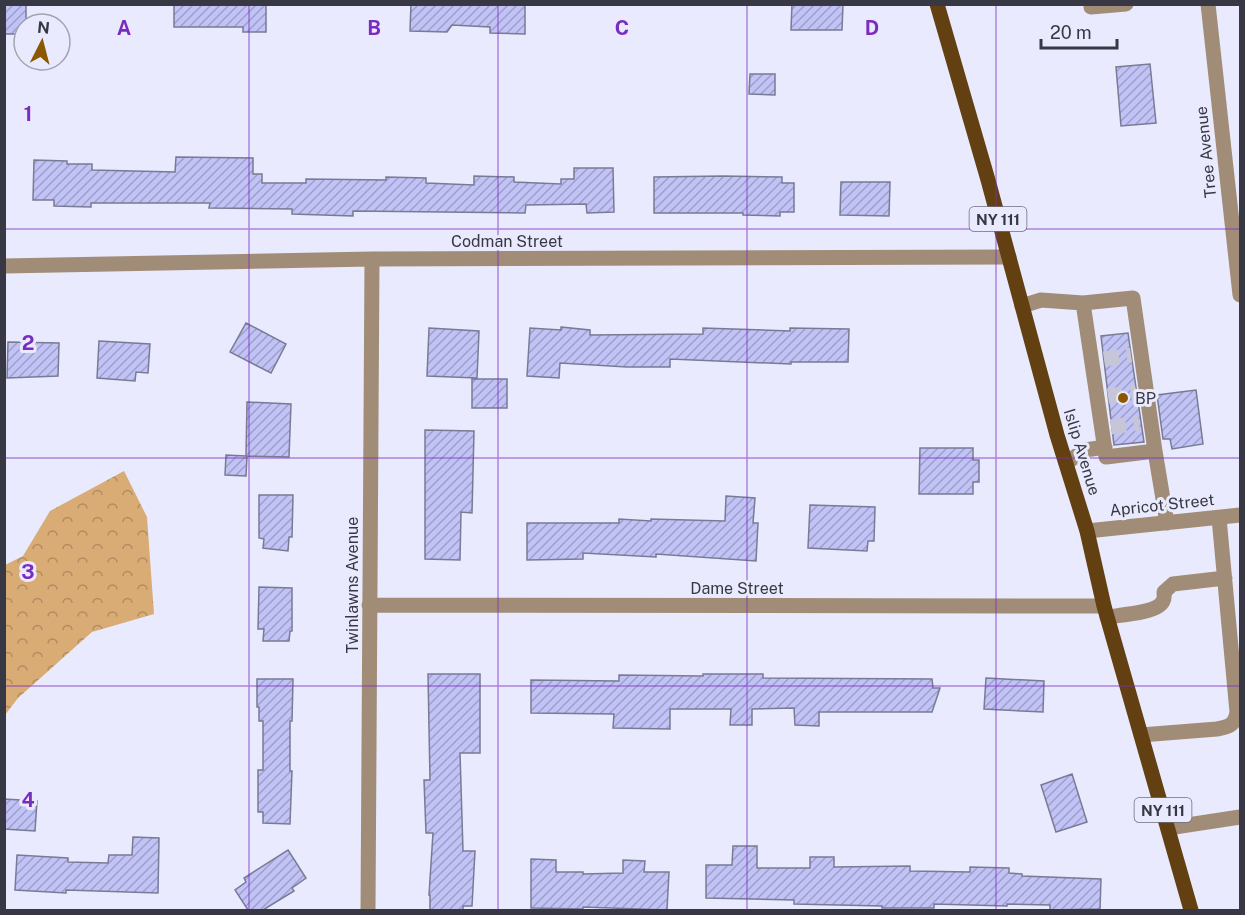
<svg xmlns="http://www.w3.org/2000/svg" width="1245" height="915" font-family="'Public Sans',sans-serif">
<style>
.forest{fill:url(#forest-crowns)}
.building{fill:url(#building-hatch);stroke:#797a96;stroke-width:1.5}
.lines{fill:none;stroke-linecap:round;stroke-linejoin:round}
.minor-tunnel{stroke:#c6c6d8;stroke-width:15;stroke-dasharray:15 8;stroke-linecap:butt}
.minor{stroke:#a18d77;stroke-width:15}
.major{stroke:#624012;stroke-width:15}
.grid{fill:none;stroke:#7b2cbf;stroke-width:1.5;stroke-opacity:0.55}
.poi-dot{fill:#8b5703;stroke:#e9eafd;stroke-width:2}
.labels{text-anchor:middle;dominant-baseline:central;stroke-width:6;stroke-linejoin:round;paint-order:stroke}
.shield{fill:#e9eafd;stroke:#6d6d7c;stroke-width:1.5}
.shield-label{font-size:15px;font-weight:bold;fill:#383844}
.street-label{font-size:16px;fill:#383844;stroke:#e9eafd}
.poi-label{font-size:16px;fill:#383844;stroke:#e9eafd;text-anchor:start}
.grid-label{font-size:20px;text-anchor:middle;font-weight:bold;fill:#7b2cbf;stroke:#e9eafd;stroke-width:6;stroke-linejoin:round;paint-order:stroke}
</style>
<defs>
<pattern id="forest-crowns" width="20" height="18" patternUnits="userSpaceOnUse" patternTransform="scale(1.5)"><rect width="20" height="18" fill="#d9ab75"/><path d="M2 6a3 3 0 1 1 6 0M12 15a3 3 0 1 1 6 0" fill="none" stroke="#b18c62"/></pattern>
<pattern id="building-hatch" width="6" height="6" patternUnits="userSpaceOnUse" patternTransform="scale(1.5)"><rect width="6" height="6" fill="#c1c3f6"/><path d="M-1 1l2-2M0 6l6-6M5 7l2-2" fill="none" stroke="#9e9fc9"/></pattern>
</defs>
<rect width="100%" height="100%" fill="#e9eafd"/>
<path class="forest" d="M 124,471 L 147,517 L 154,614 L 92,632 L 18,698 L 5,715 L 5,565 L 23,556 L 50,511 Z"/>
<path class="building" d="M 4,4 L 26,4 L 26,24 L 24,24 L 24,34 L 4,34 Z
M 174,4 L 266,4 L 266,32 L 243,32 L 243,27 L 174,27 Z
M 411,4 L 525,4 L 525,34 L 490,33 L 490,27 L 452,25 L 447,32 L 410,31 Z
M 792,4 L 843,4 L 842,30 L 791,30 Z
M 1150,64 L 1156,123 L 1121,126 L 1116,67 Z
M 750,74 L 775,74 L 775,95 L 749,94 Z
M 176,157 L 253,158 L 253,174 L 262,174 L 262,183 L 306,183 L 306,179 L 386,180 L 386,177 L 426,178 L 426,183 L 474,185 L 474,176 L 514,177 L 514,182 L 561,184 L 561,179 L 574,179 L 574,168 L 613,168 L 614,212 L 587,213 L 586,204 L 526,205 L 525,213 L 353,211 L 353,216 L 292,214 L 292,209 L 209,208 L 210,203 L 91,203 L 91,207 L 54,206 L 54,200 L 33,200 L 34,160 L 67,161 L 67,164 L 92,164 L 92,170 L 175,172 Z
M 723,176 L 782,177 L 782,183 L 794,183 L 794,212 L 780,212 L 780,216 L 743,215 L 743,213 L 654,213 L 654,177 Z
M 841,182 L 890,182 L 889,216 L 840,215 Z
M 246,323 L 286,344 L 271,373 L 230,352 Z
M 561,327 L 590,330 L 590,335 L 703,334 L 703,328 L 790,331 L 790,328 L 849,329 L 848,362 L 791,362 L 791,364 L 670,359 L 670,367 L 627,367 L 560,363 L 559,378 L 527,376 L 530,328 L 561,330 Z
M 429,328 L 479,331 L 477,378 L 427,376 Z
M 1128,333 L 1144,442 L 1114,445 L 1101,336 Z
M 99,341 L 150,344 L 148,373 L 136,372 L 135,381 L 97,378 Z
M 8,342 L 59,343 L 58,376 L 7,378 Z
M 472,379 L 507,379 L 507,408 L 472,408 Z
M 1196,390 L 1203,444 L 1172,449 L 1170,439 L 1163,439 L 1157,395 Z
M 247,402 L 291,404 L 289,457 L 247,456 L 246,476 L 225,475 L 226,455 L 246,456 Z
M 425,430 L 474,431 L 472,513 L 461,512 L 460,560 L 425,559 Z
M 920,448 L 973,448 L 973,460 L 979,460 L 979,482 L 973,482 L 973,494 L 919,494 Z
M 259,495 L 293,495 L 292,537 L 289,537 L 288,551 L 263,548 L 264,539 L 259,538 Z
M 726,496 L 755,498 L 753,523 L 758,523 L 756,561 L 656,554 L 656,557 L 583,553 L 583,559 L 527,560 L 527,523 L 619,523 L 619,519 L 651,521 L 651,519 L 725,521 Z
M 810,505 L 875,507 L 874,541 L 868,541 L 867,551 L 808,548 Z
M 259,587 L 292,588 L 292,631 L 290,631 L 289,641 L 263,641 L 264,629 L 258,629 Z
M 428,674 L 480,674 L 480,753 L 460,753 L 463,851 L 475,851 L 472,906 L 463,906 L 463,910 L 430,910 L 430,895 L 429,895 L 433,833 L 426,833 L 424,780 L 430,780 Z
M 703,674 L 763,674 L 763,678 L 932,679 L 933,688 L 940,688 L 932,712 L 819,712 L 819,726 L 795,725 L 794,708 L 752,709 L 752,725 L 730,725 L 731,709 L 670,709 L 670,729 L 613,728 L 614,714 L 531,713 L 531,680 L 619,681 L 619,675 L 703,676 Z
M 986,678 L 1044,681 L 1043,712 L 984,709 Z
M 257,679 L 293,679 L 292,721 L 290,721 L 290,771 L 292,771 L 290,824 L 263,823 L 263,812 L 258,812 L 258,770 L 263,770 L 263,721 L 259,721 L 259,707 L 257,707 Z
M 1072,774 L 1087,822 L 1056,832 L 1041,785 Z
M 4,799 L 37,801 L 35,831 L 4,829 Z
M 133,837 L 159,838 L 158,893 L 66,890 L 66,893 L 15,890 L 17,855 L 68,858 L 68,862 L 108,863 L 109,855 L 132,855 Z
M 733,846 L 757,846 L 757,868 L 810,868 L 810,857 L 834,857 L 834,867 L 910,866 L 910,871 L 970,872 L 970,867 L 1009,868 L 1009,873 L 1022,874 L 1022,876 L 1101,879 L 1100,909 L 1050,910 L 1050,905 L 1007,904 L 1007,906 L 934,904 L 934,908 L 882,908 L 882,906 L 794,904 L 794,900 L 706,898 L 706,865 L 732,865 Z
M 288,850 L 306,878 L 292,888 L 294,891 L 263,910 L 248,910 L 235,890 L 246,882 L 244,878 Z
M 531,859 L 556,860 L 556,872 L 583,872 L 583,874 L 623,873 L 623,860 L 645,861 L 644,872 L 669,872 L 667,910 L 583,907 L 583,909 L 531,908 Z"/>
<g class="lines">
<path class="minor-tunnel" d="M 1104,359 L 1131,355
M 1108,396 L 1136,392
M 1111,427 L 1139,423"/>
<path class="minor" d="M 1208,4 L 1240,295
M 1091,7 L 1126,4
M 4,266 L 372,259 L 1009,257
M 1022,306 L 1041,300 L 1083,303 L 1106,457 L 1155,451 L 1133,298 L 1083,303
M 1155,451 L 1167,523
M 1066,463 L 1085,450 L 1105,447
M 1087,531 L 1240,515
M 369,605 L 1104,606
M 1107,617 C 1119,615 1158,613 1163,601 C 1165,598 1164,595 1164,592 L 1173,584 L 1225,578
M 1141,735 L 1217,729 C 1229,727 1235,725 1237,712 L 1219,518
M 1168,828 L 1240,817
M 368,910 L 372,259"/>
<path class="major" d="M 937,4 L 988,180 L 1057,435 L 1087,531 L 1104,606 L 1191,910"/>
</g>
<path class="grid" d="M 249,4 L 249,910M 498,4 L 498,910M 747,4 L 747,910M 996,4 L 996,910M 4,229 L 1240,229M 4,458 L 1240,458M 4,686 L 1240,686"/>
<circle class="poi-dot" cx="1123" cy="398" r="6"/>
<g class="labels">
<g class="shield">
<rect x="969.5" y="207" width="57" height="24" rx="4.5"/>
<rect x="1134.5" y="798" width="57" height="24" rx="4.5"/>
</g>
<g class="shield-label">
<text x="998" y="219">NY 111</text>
<text x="1163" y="810">NY 111</text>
</g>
<g class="street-label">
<text transform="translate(1206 152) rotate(-96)">Tree Avenue</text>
<text x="507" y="241">Codman Street</text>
<text transform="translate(1082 452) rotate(73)">Islip Avenue</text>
<text transform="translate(1162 505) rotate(-6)">Apricot Street</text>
<text transform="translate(352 585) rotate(-90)">Twinlawns Avenue</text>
<text x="737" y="588">Dame Street</text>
</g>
<g class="poi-label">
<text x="1135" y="398">BP</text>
</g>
</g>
<g class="grid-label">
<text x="124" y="35">A</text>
<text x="374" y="35">B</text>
<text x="622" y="35">C</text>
<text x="872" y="35">D</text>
<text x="28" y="121">1</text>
<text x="28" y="350">2</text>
<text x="28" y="579">3</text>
<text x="28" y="807">4</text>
</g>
<rect width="1245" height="915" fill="none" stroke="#383844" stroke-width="12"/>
<g transform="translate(42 42) rotate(6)"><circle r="28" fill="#e9eafd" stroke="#a2a3b3" stroke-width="1.5"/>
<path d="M0-4.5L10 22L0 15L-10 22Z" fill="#8b5703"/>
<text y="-9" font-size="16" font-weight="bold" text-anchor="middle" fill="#383844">N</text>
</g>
<path d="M1041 39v9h76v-9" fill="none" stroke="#383844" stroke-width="3"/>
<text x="1050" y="39" font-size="18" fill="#383844" stroke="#e9eafd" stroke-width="4.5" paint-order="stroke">20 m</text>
</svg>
